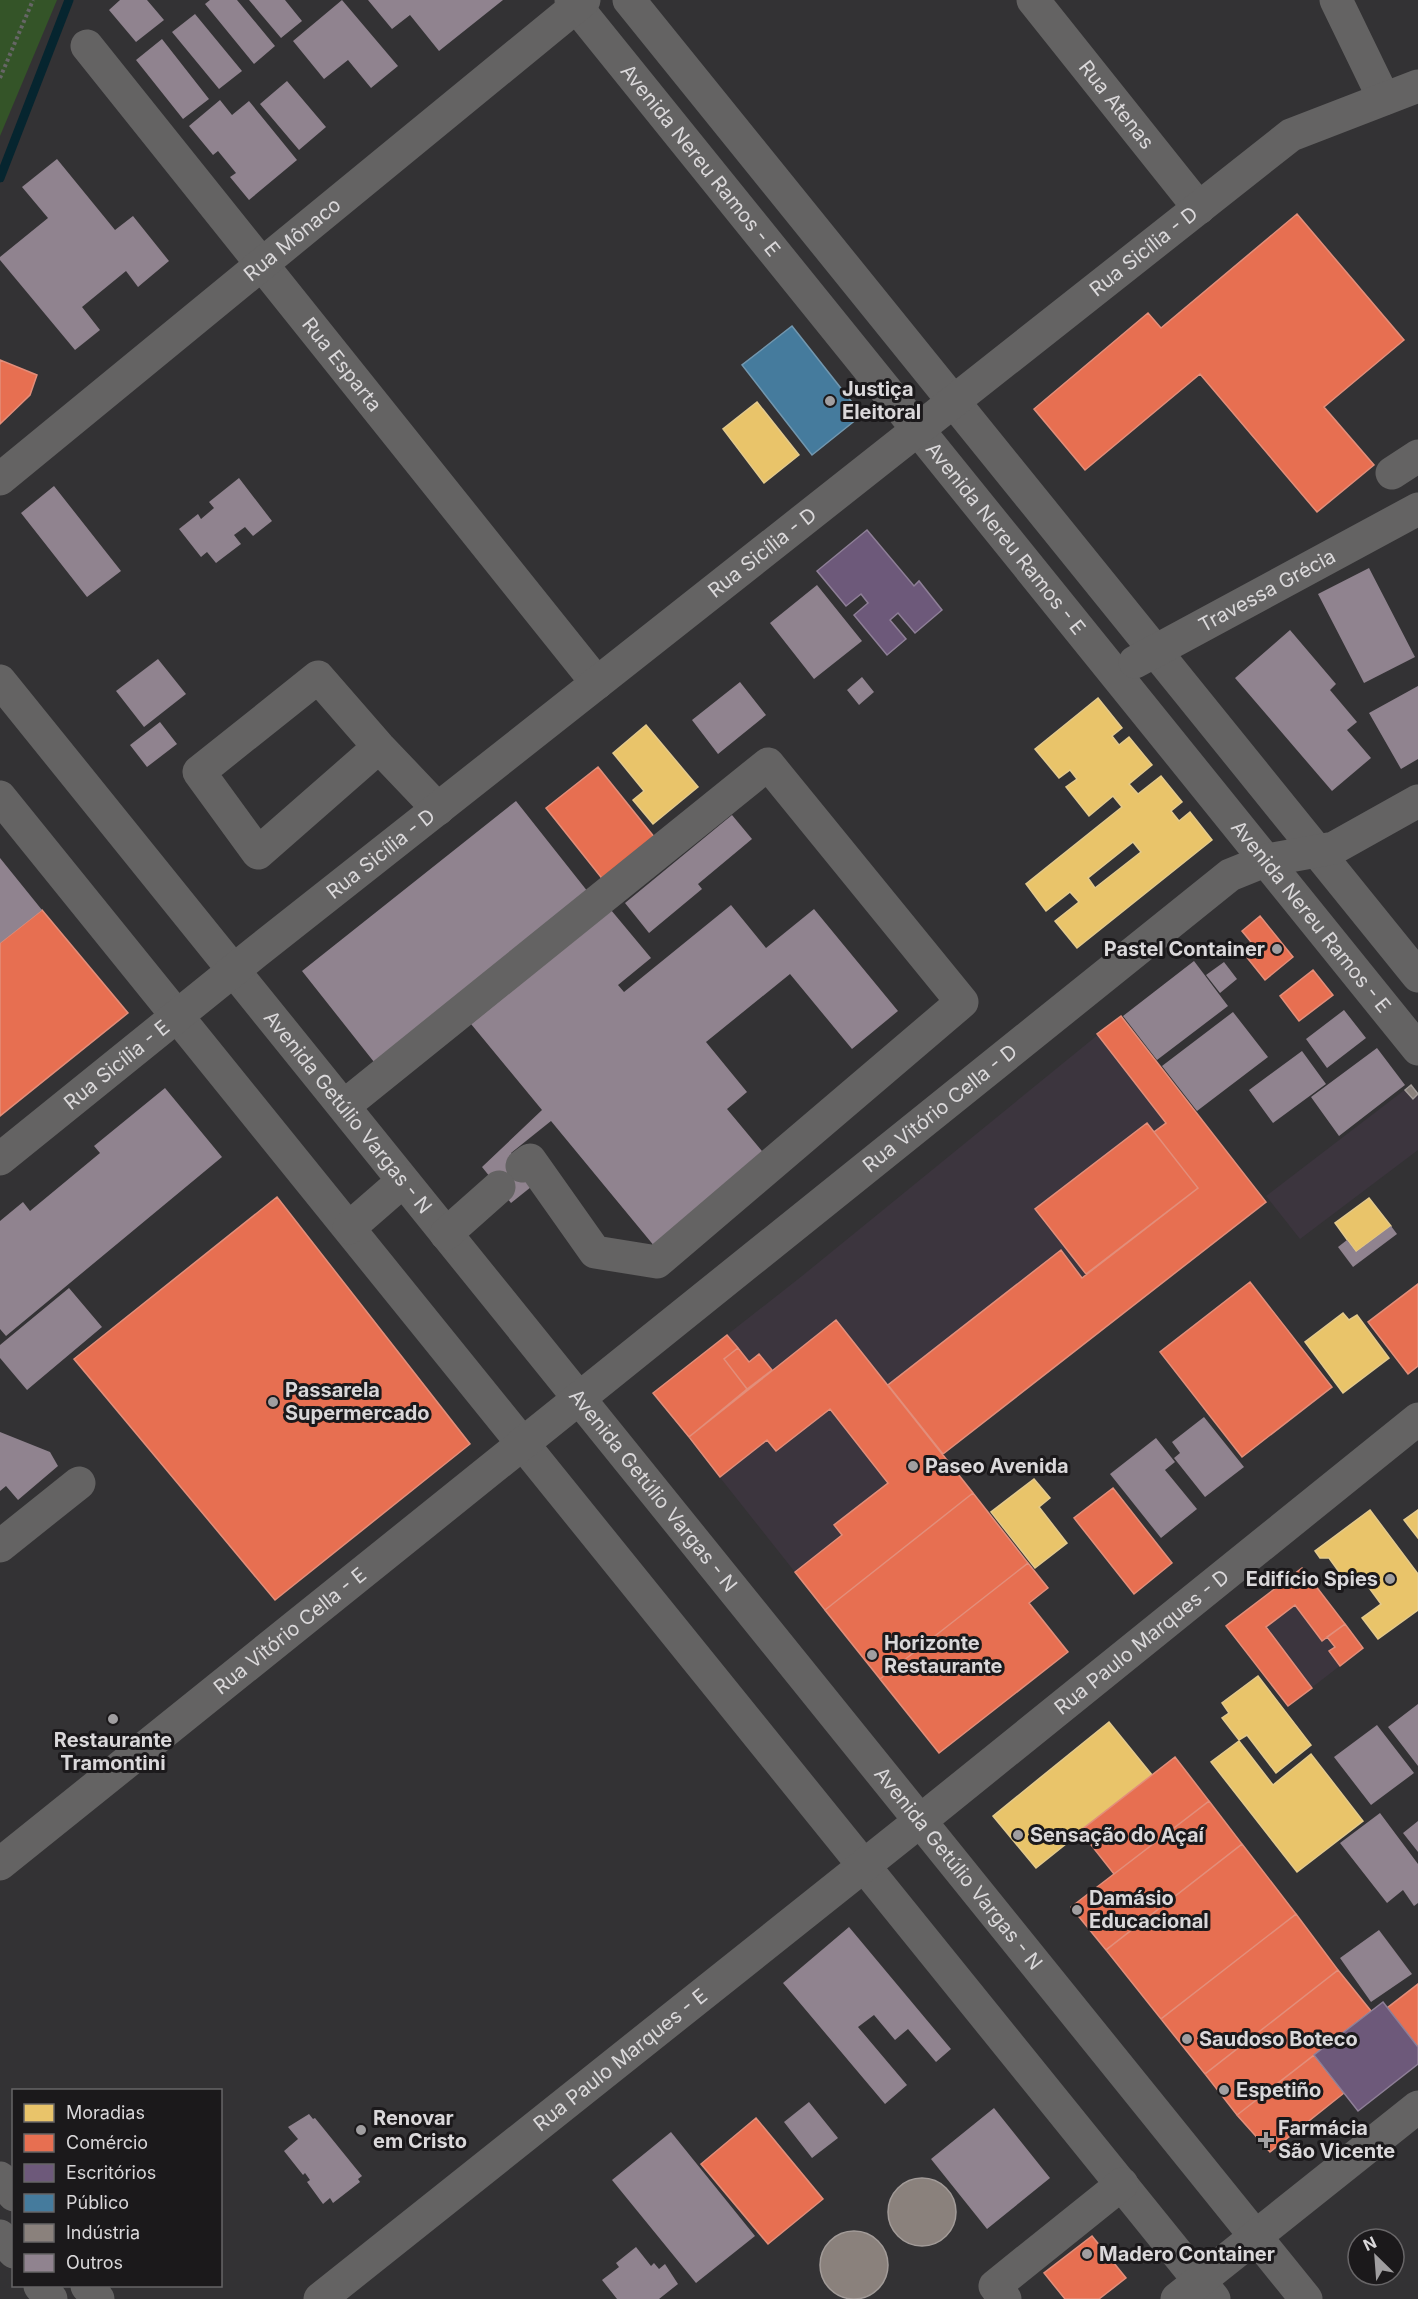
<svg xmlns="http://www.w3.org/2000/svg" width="1418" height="2299" font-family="Inter,sans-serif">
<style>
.built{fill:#3c353e}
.green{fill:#345428}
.homes{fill:#e9c46a;stroke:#e4ca8c;stroke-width:1.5;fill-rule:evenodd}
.shops{fill:#e76f51;stroke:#e38e7a;stroke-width:1.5}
.offices{fill:#6d597a;stroke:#8e7f97;stroke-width:1.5}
.public{fill:#457b9d;stroke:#7297af;stroke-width:1.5}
.industry{fill:#8a817c;stroke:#a29b98;stroke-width:1.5}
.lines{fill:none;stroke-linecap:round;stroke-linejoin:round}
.stream{stroke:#06252f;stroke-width:9}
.building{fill:#90838f}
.path{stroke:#666;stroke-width:4;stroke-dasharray:3 3;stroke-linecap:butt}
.minor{stroke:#646363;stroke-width:33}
.poi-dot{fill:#a09ea0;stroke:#1b191b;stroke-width:2}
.labels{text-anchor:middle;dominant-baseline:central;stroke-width:6;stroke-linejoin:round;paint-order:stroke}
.street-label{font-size:20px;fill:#dad8da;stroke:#1b191b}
.poi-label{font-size:20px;font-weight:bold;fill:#dad8da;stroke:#1b191b;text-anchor:start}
</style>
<rect width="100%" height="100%" fill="#333234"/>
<path class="built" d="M 1121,1016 L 1266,1202 L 943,1454 L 973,1493 L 825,1610 L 653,1393 L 802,1276 Z
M 1411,1085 L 1418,1094 L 1418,1150 L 1300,1239 L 1266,1196 Z
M 1302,1568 L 1363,1648 L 1288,1706 L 1226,1626 Z"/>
<path class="green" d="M 0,0 L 57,0 L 0,136 Z"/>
<path class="homes" d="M 757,402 L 799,455 L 764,483 L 723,429 Z
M 1098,698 L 1122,728 L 1112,736 L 1119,745 L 1129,737 L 1152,765 L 1129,784 L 1138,794 L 1161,776 L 1182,802 L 1171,811 L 1179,821 L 1190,812 L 1212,840 L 1077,948 L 1055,921 L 1079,902 L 1070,892 L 1046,911 L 1026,884 L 1122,807 L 1113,796 L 1089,816 L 1066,787 L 1077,779 L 1070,770 L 1059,778 L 1035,749 ZM 1133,842 L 1141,852 L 1095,888 L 1088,878 Z
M 646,725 L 698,787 L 653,824 L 633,800 L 644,791 L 613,753 Z
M 1369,1198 L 1391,1226 L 1356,1252 L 1335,1223 Z
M 1343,1313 L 1349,1320 L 1357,1315 L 1389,1358 L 1343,1393 L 1305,1342 Z
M 1034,1479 L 1050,1498 L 1039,1507 L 1067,1543 L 1035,1568 L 991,1512 Z
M 1370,1510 L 1418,1574 L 1418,1610 L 1378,1639 L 1362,1618 L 1381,1604 L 1359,1574 L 1347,1583 L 1329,1558 L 1320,1558 L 1315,1551 Z
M 1418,1510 L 1418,1538 L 1404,1520 Z
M 1258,1676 L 1311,1745 L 1276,1773 L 1247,1735 L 1239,1740 L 1222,1718 L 1229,1713 L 1222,1703 Z
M 1109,1722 L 1152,1775 L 1036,1868 L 993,1816 Z
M 1239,1741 L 1273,1785 L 1311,1754 L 1363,1821 L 1297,1872 L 1211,1762 Z"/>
<path class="shops" d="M 1297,214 L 1404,340 L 1324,407 L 1374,465 L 1317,512 L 1200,374 L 1085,470 L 1034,409 L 1148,313 L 1161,328 Z
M 0,360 L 37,375 L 30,395 L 0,424 Z
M 598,767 L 659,843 L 608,886 L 546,808 Z
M 42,910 L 128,1013 L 0,1116 L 0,943 Z
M 1260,916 L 1293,957 L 1265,980 L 1241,950 L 1251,942 L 1242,931 Z
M 1313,970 L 1333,995 L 1299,1021 L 1280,996 Z
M 1121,1016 L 1266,1202 L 943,1454 L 888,1385 L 1061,1250 L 1082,1278 L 1198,1188 L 1154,1132 L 1166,1123 L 1097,1034 Z
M 1147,1123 L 1198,1188 L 1086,1274 L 1035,1209 Z
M 277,1197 L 470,1444 L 275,1600 L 74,1359 Z
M 1250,1282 L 1332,1387 L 1242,1457 L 1160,1352 Z
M 1418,1284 L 1418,1366 L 1408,1374 L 1368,1322 Z
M 836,1320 L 973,1493 L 825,1610 L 795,1572 L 842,1535 L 834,1525 L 888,1483 L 830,1409 L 776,1451 L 767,1440 L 720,1477 L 689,1437 Z
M 727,1335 L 738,1348 L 724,1359 L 747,1389 L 689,1437 L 653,1393 Z
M 738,1348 L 749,1362 L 759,1354 L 772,1370 L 747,1389 L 724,1359 Z
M 1113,1488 L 1172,1563 L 1134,1594 L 1074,1518 Z
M 973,1493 L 1028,1563 L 880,1679 L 825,1610 Z
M 1028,1563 L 1048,1588 L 1029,1603 L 1068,1652 L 939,1753 L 880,1679 Z
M 1302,1568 L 1345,1624 L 1322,1641 L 1295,1605 L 1266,1627 L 1312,1688 L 1288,1706 L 1226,1626 Z
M 1345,1624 L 1363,1648 L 1340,1666 L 1329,1651 L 1335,1647 L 1327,1637 Z
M 1175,1757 L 1209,1801 L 1114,1874 L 1080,1831 Z
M 1209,1801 L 1242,1844 L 1106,1950 L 1071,1907 Z
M 1242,1844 L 1296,1914 L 1161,2019 L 1106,1950 Z
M 1296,1914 L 1338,1970 L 1205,2074 L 1161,2019 Z
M 1338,1970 L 1371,2011 L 1237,2115 L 1205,2074 Z
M 1418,1984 L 1418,2047 L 1387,2008 Z
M 1314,2055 L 1344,2093 L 1270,2152 L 1237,2115 Z
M 756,2118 L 823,2199 L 768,2244 L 701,2164 Z
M 1092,2236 L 1126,2278 L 1099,2299 L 1065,2299 L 1044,2273 Z"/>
<path class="offices" d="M 867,530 L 914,586 L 919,581 L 942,610 L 915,633 L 898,613 L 890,620 L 906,639 L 887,655 L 854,615 L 868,603 L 861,594 L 846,606 L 817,571 Z
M 1383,2002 L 1418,2047 L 1418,2064 L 1358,2111 L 1314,2055 Z"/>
<path class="public" d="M 792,326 L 862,415 L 812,455 L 742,365 Z"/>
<path class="industry" d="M 1411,1085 L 1418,1094 L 1413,1099 L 1405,1090 Z
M888 2212a34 34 0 1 1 68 0a34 34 0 1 1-68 0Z
M820 2265a34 34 0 1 1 68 0a34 34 0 1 1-68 0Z"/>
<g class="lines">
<path class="stream" d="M 0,178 L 69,0"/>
</g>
<path class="building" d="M 120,0 L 147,0 L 164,20 L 136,42 L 109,10 Z
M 210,0 L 237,0 L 275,46 L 254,64 L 205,4 Z
M 249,0 L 285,0 L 302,21 L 281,38 Z
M 342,0 L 398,66 L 371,88 L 348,60 L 324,79 L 293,41 Z
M 368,0 L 503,0 L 439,51 L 410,15 L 392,29 Z
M 195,14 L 242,71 L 219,89 L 172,32 Z
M 162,39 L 209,99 L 183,119 L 136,60 Z
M 287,81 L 326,127 L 299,150 L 260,104 Z
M 220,100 L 232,115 L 249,101 L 297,160 L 249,200 L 230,177 L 236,173 L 218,151 L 213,155 L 189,126 Z
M 57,159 L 115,230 L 133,216 L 169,261 L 138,287 L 126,271 L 82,307 L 100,330 L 75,350 L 0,260 L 0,257 L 48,218 L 22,187 Z
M 239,478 L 272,521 L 253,536 L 245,527 L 234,535 L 241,544 L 216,563 L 207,552 L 201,557 L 179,529 L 198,514 L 201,519 L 214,508 L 209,502 Z
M 54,486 L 121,571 L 87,597 L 21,513 Z
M 1369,568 L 1415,657 L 1364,683 L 1318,594 Z
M 817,585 L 862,641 L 814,679 L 770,623 Z
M 1290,630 L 1336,684 L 1330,690 L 1357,722 L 1347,730 L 1371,758 L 1332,791 L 1235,678 Z
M 158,659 L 186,694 L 144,727 L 116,691 Z
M 862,677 L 874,692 L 859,705 L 847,690 Z
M 740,682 L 766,715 L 718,754 L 692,720 Z
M 1418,686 L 1418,759 L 1401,769 L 1369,713 Z
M 160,722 L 177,744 L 147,767 L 130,745 Z
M 516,801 L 588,892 L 374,1062 L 302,971 Z
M 732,815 L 752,839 L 698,884 L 702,889 L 649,933 L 625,903 Z
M 0,858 L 42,910 L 0,943 Z
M 731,905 L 766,948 L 814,909 L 898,1011 L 852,1049 L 790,974 L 706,1042 L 747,1092 L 727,1109 L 766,1156 L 655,1247 L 551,1121 L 511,1153 L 536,1183 L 511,1203 L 482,1167 L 542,1110 L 471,1024 L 611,910 L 651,958 L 618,985 L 624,992 Z
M 1194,961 L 1228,1006 L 1157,1060 L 1123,1016 Z
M 1224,962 L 1237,979 L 1220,993 L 1206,975 Z
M 1344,1010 L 1366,1038 L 1327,1068 L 1306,1039 Z
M 1233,1012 L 1268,1057 L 1197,1111 L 1162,1066 Z
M 1377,1048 L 1405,1085 L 1339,1136 L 1311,1097 Z
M 1302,1051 L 1326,1084 L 1273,1123 L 1249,1090 Z
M 165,1088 L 222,1157 L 6,1336 L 0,1329 L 0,1221 L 23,1202 L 30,1211 L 100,1153 L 94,1146 Z
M 1391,1226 L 1397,1234 L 1353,1267 L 1338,1247 L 1347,1240 L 1356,1252 Z
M 69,1288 L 102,1327 L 27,1390 L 0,1358 L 0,1345 Z
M 1204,1417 L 1244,1467 L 1205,1497 L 1174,1458 L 1180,1453 L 1172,1442 Z
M 0,1432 L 50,1452 L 58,1466 L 18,1500 L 6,1486 L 0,1491 Z
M 1156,1438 L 1175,1462 L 1165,1470 L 1197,1509 L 1161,1538 L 1110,1474 Z
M 1418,1704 L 1418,1766 L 1388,1727 Z
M 1377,1725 L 1414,1773 L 1371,1805 L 1334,1757 Z
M 1380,1813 L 1418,1864 L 1418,1903 L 1414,1906 L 1403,1890 L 1387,1903 L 1340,1843 Z
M 1418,1821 L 1418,1852 L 1403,1833 Z
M 849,1927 L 951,2049 L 936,2062 L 908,2029 L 895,2040 L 874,2015 L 858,2027 L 907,2085 L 885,2104 L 783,1983 Z
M 1379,1930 L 1412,1974 L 1371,2002 L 1340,1958 Z
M 809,2102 L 838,2138 L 812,2158 L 784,2122 Z
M 994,2108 L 1050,2178 L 987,2229 L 931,2159 Z
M 309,2114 L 313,2119 L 315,2118 L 362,2176 L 358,2179 L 360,2182 L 333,2203 L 330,2198 L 323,2204 L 307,2182 L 310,2180 L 305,2173 L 303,2175 L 284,2151 L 298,2139 L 288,2127 Z
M 671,2132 L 755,2236 L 696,2283 L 612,2180 Z
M 636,2247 L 651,2266 L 654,2263 L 659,2269 L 665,2264 L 678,2284 L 659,2299 L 617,2299 L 602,2280 L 619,2267 L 616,2263 Z"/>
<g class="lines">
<path class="path" d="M 0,78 L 33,0"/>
<g class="minor">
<path id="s1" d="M 571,0 L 1418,1049"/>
<path d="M 629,0 L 1418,976"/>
<path id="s2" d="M 1033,0 L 1199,208"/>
<path d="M 1336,0 L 1384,99"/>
<path id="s3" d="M 87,46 L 597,683"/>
<path d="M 1392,473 L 1418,456"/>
<path id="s4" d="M 0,479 L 584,0"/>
<path id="s5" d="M 1135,662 L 1418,509"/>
<path id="s6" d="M 0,681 L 1306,2299"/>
<path d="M 379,747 L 258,853 L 199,772 L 318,677 L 379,747 L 438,809"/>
<path d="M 0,797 L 1214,2299"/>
<path d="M 344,1106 L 768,764 L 962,1002 L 657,1262 L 595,1252 L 530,1160 L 522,1166"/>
<path id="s7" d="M 0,1159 L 255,953 L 1291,135 L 1418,86"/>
<path d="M 349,1228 L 403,1181"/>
<path d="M 446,1234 L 499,1187"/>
<path d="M 0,1546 L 79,1483"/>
<path id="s8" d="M 0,1864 L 1230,875 L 1267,860 L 1334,848 L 1418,801"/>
<path d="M 0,2178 L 14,2195"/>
<path d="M 0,2236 L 14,2252"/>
<path d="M 40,2286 L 51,2299"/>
<path d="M 87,2286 L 98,2299"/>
<path id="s9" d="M 320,2299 L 920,1821 L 1418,1419"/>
<path d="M 1005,2299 L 995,2286 L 1122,2184"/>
<path d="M 1177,2299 L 1418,2107"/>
</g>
</g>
<g class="poi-dot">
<circle cx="830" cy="401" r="6"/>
<circle cx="1277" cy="949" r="6"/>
<circle cx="273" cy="1402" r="6"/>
<circle cx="913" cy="1466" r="6"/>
<circle cx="1390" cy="1579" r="6"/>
<circle cx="872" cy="1655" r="6"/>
<circle cx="113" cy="1719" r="6"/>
<circle cx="1018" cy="1835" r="6"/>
<circle cx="1077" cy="1910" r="6"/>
<circle cx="1187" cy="2039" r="6"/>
<circle cx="1224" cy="2090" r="6"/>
<circle cx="361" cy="2130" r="6"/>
<path d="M1263 2131h6v6h6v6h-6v6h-6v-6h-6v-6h6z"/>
<circle cx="1087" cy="2254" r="6"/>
</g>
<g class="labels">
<g class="street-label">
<text stroke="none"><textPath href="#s2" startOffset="134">Rua Atenas</textPath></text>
<text stroke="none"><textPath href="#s1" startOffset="206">Avenida Nereu Ramos - E</textPath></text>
<text stroke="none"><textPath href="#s4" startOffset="378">Rua Mônaco</textPath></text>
<text stroke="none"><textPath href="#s7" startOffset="1460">Rua Sicília - D</textPath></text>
<text stroke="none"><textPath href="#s3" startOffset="408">Rua Esparta</textPath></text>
<text stroke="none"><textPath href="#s1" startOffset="692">Avenida Nereu Ramos - E</textPath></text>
<text stroke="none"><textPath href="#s7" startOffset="974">Rua Sicília - D</textPath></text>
<text stroke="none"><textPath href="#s5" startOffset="150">Travessa Grécia</textPath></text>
<text stroke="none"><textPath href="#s7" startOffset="488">Rua Sicília - D</textPath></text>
<text stroke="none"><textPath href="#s1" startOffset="1178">Avenida Nereu Ramos - E</textPath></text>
<text stroke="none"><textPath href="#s7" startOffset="150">Rua Sicília - E</textPath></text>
<text stroke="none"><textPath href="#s8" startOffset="1206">Rua Vitório Cella - D</textPath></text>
<text stroke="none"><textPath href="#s6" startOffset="554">Avenida Getúlio Vargas - N</textPath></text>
<text stroke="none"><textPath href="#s6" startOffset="1040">Avenida Getúlio Vargas - N</textPath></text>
<text stroke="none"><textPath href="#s8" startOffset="372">Rua Vitório Cella - E</textPath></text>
<text stroke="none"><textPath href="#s9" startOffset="1052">Rua Paulo Marques - D</textPath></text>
<text stroke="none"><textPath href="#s6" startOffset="1526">Avenida Getúlio Vargas - N</textPath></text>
<text stroke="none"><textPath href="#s9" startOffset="384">Rua Paulo Marques - E</textPath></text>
</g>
<g class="poi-label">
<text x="842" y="389">Justiça<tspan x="842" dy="23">Eleitoral</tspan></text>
<text x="1265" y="949" text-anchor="end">Pastel Container</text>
<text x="285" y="1390">Passarela<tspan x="285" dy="23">Supermercado</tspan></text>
<text x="925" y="1466">Paseo Avenida</text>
<text x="1378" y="1579" text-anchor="end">Edifício Spies</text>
<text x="884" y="1643">Horizonte<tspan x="884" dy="23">Restaurante</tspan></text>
<text x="113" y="1740" text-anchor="middle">Restaurante<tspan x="113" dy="23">Tramontini</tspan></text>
<text x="1030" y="1835">Sensação do Açaí</text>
<text x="1089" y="1898">Damásio<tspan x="1089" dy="23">Educacional</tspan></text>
<text x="1199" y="2039">Saudoso Boteco</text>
<text x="1236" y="2090">Espetiño</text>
<text x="373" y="2118">Renovar<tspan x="373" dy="23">em Cristo</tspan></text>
<text x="1278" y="2128">Farmácia<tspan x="1278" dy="23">São Vicente</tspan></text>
<text x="1099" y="2254">Madero Container</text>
</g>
</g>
<rect x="12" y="2089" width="210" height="198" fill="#1b191b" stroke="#676567" stroke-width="1.5"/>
<rect x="24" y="2104" width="30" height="18" fill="#e9c46a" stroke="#676567" stroke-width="1.5"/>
<text x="66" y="2119" font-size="18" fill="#dad8da">Moradias</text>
<rect x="24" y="2134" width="30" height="18" fill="#e76f51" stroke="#676567" stroke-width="1.5"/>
<text x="66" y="2149" font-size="18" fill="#dad8da">Comércio</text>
<rect x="24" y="2164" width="30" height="18" fill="#6d597a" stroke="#676567" stroke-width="1.5"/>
<text x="66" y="2179" font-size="18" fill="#dad8da">Escritórios</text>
<rect x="24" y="2194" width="30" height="18" fill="#457b9d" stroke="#676567" stroke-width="1.5"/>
<text x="66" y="2209" font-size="18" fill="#dad8da">Público</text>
<rect x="24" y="2224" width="30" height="18" fill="#8a817c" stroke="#676567" stroke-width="1.5"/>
<text x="66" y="2239" font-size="18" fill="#dad8da">Indústria</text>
<rect x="24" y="2254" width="30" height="18" fill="#90838f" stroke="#676567" stroke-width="1.5"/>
<text x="66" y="2269" font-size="18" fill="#dad8da">Outros</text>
<g transform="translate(1376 2257) rotate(335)"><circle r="28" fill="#1b191b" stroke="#676567" stroke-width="1.5"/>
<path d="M0-4.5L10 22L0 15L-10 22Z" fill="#a09ea0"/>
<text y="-9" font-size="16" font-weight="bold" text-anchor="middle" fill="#dad8da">N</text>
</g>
</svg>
